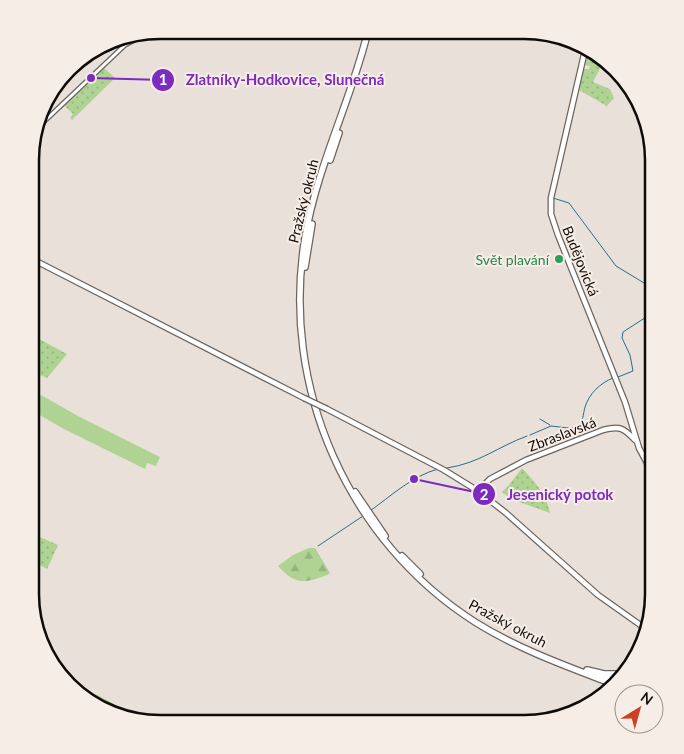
<svg xmlns="http://www.w3.org/2000/svg" width="684" height="754" font-family="Lato,sans-serif">
<style>
.green{fill:url(#green-dots)}
.forest{fill:url(#forest-firs)}
.pitch{fill:#aed392}
.lines{fill:none;stroke-linecap:round;stroke-linejoin:round}
.stream{stroke:#296e86;stroke-width:1}
.minor-casing{stroke:#6c645f;stroke-width:5.5}
.major-casing{stroke:#6c645f;stroke-width:7}
.highway-casing{stroke:#6c645f;stroke-width:8}
.minor{stroke:#fff;stroke-width:3}
.major{stroke:#fff;stroke-width:4.5}
.highway{stroke:#fff;stroke-width:5.5}
.major-bridge-casing{stroke:#6c645f;stroke-width:7;stroke-linecap:butt}
.major-bridge{stroke:#fff;stroke-width:4.5}
.leisure-dot{fill:#2e9e5b;stroke:#f7ede7;stroke-width:2}
.labels{text-anchor:middle;dominant-baseline:central;stroke-width:4;stroke-linejoin:round;paint-order:stroke}
.street-label{font-size:14px;fill:#0e0b09;stroke:#f7ede7}
.leisure-label{font-size:14px;fill:#27864d;stroke:#f7ede7;text-anchor:end}
.rim{fill:none;stroke:#0e0b09;stroke-width:2.5}
.leader{fill:none;stroke:#7b2cbf;stroke-width:2}
.callout-dot{fill:#7b2cbf;stroke:#f7ede7;stroke-width:2}
.mark-label{font-size:15px;text-anchor:middle;font-weight:bold;fill:#fff}
.callout-label{font-size:15px;text-anchor:middle;font-weight:bold;fill:#7b2cbf;stroke:#f7ede7;stroke-width:4;stroke-linejoin:round;paint-order:stroke}
</style>
<defs>
<pattern id="green-dots" width="8" height="8" patternUnits="userSpaceOnUse" patternTransform="scale(1.25)"><rect width="8" height="8" fill="#aed392"/><path d="M2 2h.1M6 6h.1" fill="none" stroke="#94b47d" stroke-width="1.8" stroke-linecap="round"/></pattern>
<pattern id="forest-firs" width="22" height="20" patternUnits="userSpaceOnUse" patternTransform="scale(1.25)"><rect width="22" height="20" fill="#aed392"/><path d="M5 1l3.5 6h-7zM16 11l3.5 6h-7z" fill="#94b47d"/></pattern>
</defs>
<rect width="100%" height="100%" fill="#eae0da"/>
<path class="green" d="M 588,47 L 604,61 L 593,82 L 610,89 L 614,98 L 606,107 L 605,105 L 579,90 L 583,69 L 589,69 L 590,66 L 584,65 Z
M 103,67 L 115,78 L 72,120 L 70,118 L 73,114 L 64,105 Z
M 32,335 L 67,354 L 47,378 L 31,371 Z
M 522,468 C 535,482 546,494 550,513 L 511,499 L 502,492 L 509,485 Z
M 31,533 L 58,545 L 47,569 L 30,560 Z
M 71,684 C 96,692 119,707 142,721 L 95,706 Z"/>
<path class="forest" d="M 309,548 L 315,548 L 330,573 L 327,575 C 305,583 296,586 278,566 L 293,555 Z"/>
<path class="pitch" d="M 41,395 L 78,416 L 160,457 L 156,466 L 147,463 L 145,469 L 64,429 L 31,410 Z"/>
<g class="lines">
<path class="stream" d="M 553,198 L 569,203 L 616,266 L 654,289
M 618,377 L 633,371 L 630,355 L 622,338 L 623,332 L 654,312
M 540,419 L 550,425
M 530,435 L 551,426 L 568,428 L 579,427 C 583,421 583,415 585,407 C 589,394 600,383 613,378
M 447,468 C 480,463 497,447 527,436
M 370,511 C 391,496 412,476 438,469
M 318,546 L 363,516"/>
<defs>
<path id="minor" d="M 33,132 L 125,45 L 149,32"/>
<path id="major" d="M 586,46 L 551,198 L 551,214 L 558,235 L 625,402 L 639,448 L 654,476
M 32,259 L 304,398
M 327,409 L 444,470 L 478,491 L 506,513 L 598,595 L 646,629
M 478,491 L 490,479 L 526,460 L 603,430 C 619,426 623,427 635,440"/>
<path id="highway" d="M 368,31 C 351,101 317,166 305,238 C 280,387 348,541 475,622 C 518,649 566,666 613,684
M 330,160 L 339,133
M 305,267 L 312,224
M 355,492 L 385,536
M 402,556 L 420,574
M 587,670 L 604,674 L 623,674
M 594,673 L 616,681"/>
</defs>
<use href="#minor" class="minor-casing"/>
<use href="#major" class="major-casing"/>
<use href="#highway" class="highway-casing"/>
<use href="#minor" class="minor"/>
<use href="#major" class="major"/>
<use href="#highway" class="highway"/>
<defs>
<path id="major-bridge" d="M 304,398 L 327,409"/>
</defs>
<use href="#major-bridge" class="major-bridge-casing"/>
<use href="#major-bridge" class="major-bridge"/>
</g>
<circle class="leisure-dot" cx="559" cy="259" r="5"/>
<g class="labels">
<g class="street-label">
<text transform="translate(303 201) rotate(-76)">Pražský okruh</text>
<text transform="translate(581 261) rotate(68)">Budějovická</text>
<text transform="translate(562 434) rotate(-21)">Zbraslavská</text>
<text transform="translate(508 623) rotate(28)">Pražský okruh</text>
</g>
<g class="leisure-label">
<text x="549" y="259">Svět plavání</text>
</g>
</g>
<path d="M0 0H684V754H0ZM160 39H524A121 121 0 0 1 645 160V594A121 121 0 0 1 524 715H160A121 121 0 0 1 39 594V160A121 121 0 0 1 160 39Z" fill="#f7ede7" fill-rule="evenodd"/>
<path class="rim" d="M160 39H524A121 121 0 0 1 645 160V594A121 121 0 0 1 524 715H160A121 121 0 0 1 39 594V160A121 121 0 0 1 160 39Z"/>
<path class="leader" d="M91 78L163 80M414 479L484 494"/>
<g class="callout-dot">
<circle cx="91" cy="78" r="5"/>
<circle cx="414" cy="479" r="5"/>
<circle cx="163" cy="80" r="12"/>
<circle cx="484" cy="494" r="12"/>
</g>
<g class="mark-label">
<text x="163" y="85">1</text>
<text x="484" y="500">2</text>
</g>
<g class="callout-label">
<text x="285" y="85">Zlatníky-Hodkovice, Slunečná</text>
<text x="560" y="500">Jesenický potok</text>
</g>
<g transform="translate(639 709) rotate(37)"><circle r="24" fill="#f7ede7" stroke="#9a938e"/>
<path d="M0-4L9 19L0 12L-9 19Z" fill="#cb4026"/>
<text y="-8" font-size="14" font-weight="bold" text-anchor="middle" fill="#0e0b09">N</text>
</g>
</svg>
